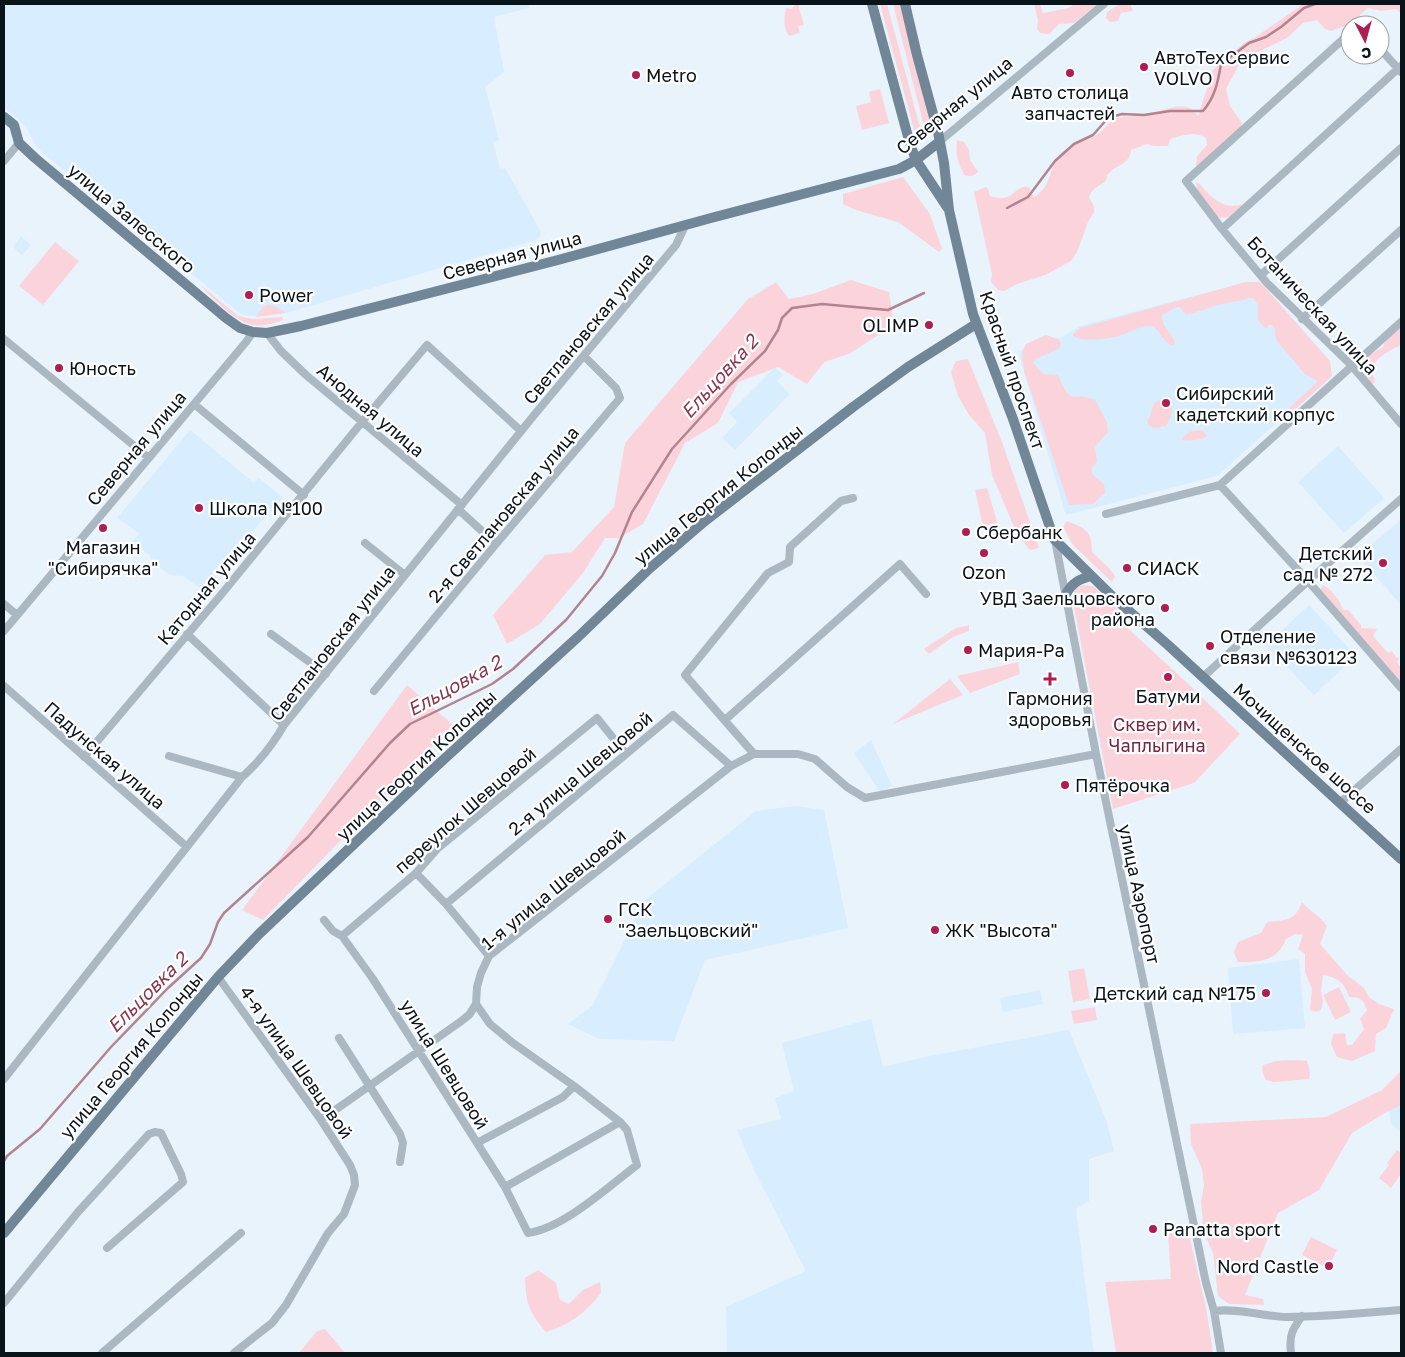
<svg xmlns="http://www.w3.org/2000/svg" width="1405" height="1357" font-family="'Golos Text',sans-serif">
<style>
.built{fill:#d8edfe}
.green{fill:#fbd4db}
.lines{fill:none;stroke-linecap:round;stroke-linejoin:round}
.stream{stroke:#b28490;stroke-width:2.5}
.minor{stroke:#abb8c2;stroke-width:8}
.major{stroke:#718798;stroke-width:10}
.poi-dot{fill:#ae1e53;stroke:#fff;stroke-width:2}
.labels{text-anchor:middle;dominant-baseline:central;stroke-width:4.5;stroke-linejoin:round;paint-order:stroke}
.poi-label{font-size:18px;fill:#09131a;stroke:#fff;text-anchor:start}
.street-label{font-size:18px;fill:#09131a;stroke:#fff}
.park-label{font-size:18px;fill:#77273f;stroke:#fff}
.water-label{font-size:19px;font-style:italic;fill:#88374d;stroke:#fff}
</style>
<rect width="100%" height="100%" fill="#e8f3fc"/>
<path class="built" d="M 4,4 L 528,4 L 529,8 L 494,17 L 504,72 L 485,87 L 499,140 L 493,142 L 500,169 L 505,168 L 541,232 L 540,236 L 536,240 L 286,313 L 255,316 L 242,315 L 37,148 L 26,127 L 4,107 Z
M 21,236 L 31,245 L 22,255 L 13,247 Z
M 1247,282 L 1331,374 L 1217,476 L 1066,515 L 1018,351 L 1062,337 L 1080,326 Z
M 775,367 L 783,375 L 777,381 L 790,394 L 735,450 L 722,438 L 737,422 L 729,413 Z
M 190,430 L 254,483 L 259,478 L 283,498 L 200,588 L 183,576 L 170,575 L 152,561 L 149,555 L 132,541 L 140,534 L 117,518 Z
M 1338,446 L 1384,498 L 1344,533 L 1298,482 Z
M 1401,519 L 1401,605 L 1358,556 Z
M 1309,605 L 1356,656 L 1314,695 L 1266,645 Z
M 871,740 L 892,786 L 880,792 L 854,753 Z
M 796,806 L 824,810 L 848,928 L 705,960 L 674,1041 L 599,1039 L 568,1024 L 592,1006 L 644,901 L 756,811 Z
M 1299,959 L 1305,1028 L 1233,1034 L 1228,968 Z
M 1040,990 L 1043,1004 L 1003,1012 L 1000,998 Z
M 871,1019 L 883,1067 L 925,1057 L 1069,1030 L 1106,1120 L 1114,1151 L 1089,1159 L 1089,1201 L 1076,1209 L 1094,1353 L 727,1353 L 726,1307 L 806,1271 L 754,1170 L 737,1130 L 781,1119 L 775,1098 L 794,1091 L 782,1043 Z
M 1401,1089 L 1401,1133 L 1391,1123 L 1388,1101 Z"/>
<path class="green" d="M 798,4 L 804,25 L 798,26 L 800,33 L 789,36 C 783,28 784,18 786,8 L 792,9 L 795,5 Z
M 880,4 L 887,4 L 922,135 L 916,137 Z
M 893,4 L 900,4 L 933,130 L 926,134 Z
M 1034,4 L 1040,4 L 1043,13 L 1068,8 L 1075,4 L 1098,4 L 1074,23 L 1059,24 L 1049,34 L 1040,33 L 1037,29 L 1038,20 Z
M 1120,4 L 1130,4 L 1133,11 L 1121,13 L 1118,21 L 1110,22 L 1106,18 L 1107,12 Z
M 1303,4 L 1401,4 L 1401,13 L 1396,9 L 1381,11 L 1368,8 L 1360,15 L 1355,25 L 1345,26 L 1331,31 L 1325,29 L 1317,20 L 1303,23 L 1287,38 L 1247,57 L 1241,61 L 1226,89 L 1230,106 L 1242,123 L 1239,129 L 1196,167 L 1197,156 L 1207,145 L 1206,138 C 1196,131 1181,135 1170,139 L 1168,146 L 1154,146 L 1147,144 L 1131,150 C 1130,164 1118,164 1109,173 C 1104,178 1109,174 1106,180 C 1102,186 1093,186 1089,197 L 1094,206 L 1094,212 L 1088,222 L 1077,252 L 1071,261 L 1045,275 L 1017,284 L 1004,291 L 998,290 L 991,282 L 992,274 L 974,192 L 986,187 L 988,189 L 990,196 C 1016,204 1012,185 1029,187 L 1034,197 C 1053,187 1048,165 1061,153 C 1071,143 1086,142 1098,134 C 1104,131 1108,122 1114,119 C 1123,115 1136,117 1145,115 C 1159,113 1175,103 1189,108 C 1193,109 1195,113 1198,116 L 1213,70 L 1244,43 L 1257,36 Z
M 880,89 L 889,123 L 862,130 L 856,106 L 871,102 L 869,92 Z
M 957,140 L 964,142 L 969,150 L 970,160 L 978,172 C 974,176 970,177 964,175 C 963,170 960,168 959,163 C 956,156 956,148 957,140 Z
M 903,177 L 930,214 L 942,249 L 939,252 L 898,222 L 856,210 L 843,204 L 843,194 Z
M 1196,182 L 1200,184 C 1211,198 1225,211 1243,204 L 1245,206 L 1229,217 L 1219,218 C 1208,208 1197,198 1196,182 Z
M 55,242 L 79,261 L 43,305 L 19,286 Z
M 851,280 L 889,292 L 894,325 L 849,354 L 824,362 L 807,384 L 778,367 L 738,382 L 718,423 L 685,443 L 643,524 L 619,538 L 605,538 L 583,573 L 540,624 L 507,644 L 493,615 L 545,555 L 572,552 L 614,507 L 625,443 L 747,300 L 776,282 L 789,299 L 813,294 Z
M 1246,282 L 1259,282 L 1262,284 L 1330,361 L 1332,376 L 1287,417 L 1283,414 L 1317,382 L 1316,380 L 1305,374 L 1277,341 L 1275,336 L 1275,329 L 1272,325 L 1269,325 L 1266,329 C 1255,319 1258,318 1258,305 L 1253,298 L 1246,298 L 1244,300 L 1216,305 L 1206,309 L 1186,315 L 1180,307 L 1177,307 L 1162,315 L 1163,323 L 1175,342 L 1174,346 C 1163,344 1160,328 1150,326 C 1139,325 1129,333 1119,336 C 1109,339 1081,342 1073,336 L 1073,334 L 1080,328 Z
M 202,286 L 238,316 L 253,319 L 282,317 L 283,320 C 254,332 240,323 218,303 C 213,298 205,292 202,286 Z
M 268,305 L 277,307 L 286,313 L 256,317 L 263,307 Z
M 1401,327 L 1401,345 C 1392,349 1372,359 1372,371 C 1372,375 1375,378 1375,382 L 1372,384 C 1347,367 1366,357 1383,347 L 1388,332 Z
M 1046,335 L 1058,339 L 1061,343 L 1060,348 L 1036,359 L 1033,363 L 1044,374 L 1058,375 C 1073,409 1069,390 1095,400 L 1107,422 L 1108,432 L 1095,447 L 1097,461 L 1091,470 L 1093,475 L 1104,484 L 1105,493 L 1093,504 L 1069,505 L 1024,371 L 1022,353 L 1026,344 Z
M 968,359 L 1002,442 L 1039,548 L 1030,550 L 1017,534 L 992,475 L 985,433 L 969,415 L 958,396 L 951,372 L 956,361 Z
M 1166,398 C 1175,406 1172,416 1166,426 L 1154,428 L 1148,425 C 1147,417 1147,423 1150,416 C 1155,404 1150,402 1166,398 Z
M 1199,430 L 1203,431 L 1207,436 C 1202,440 1188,442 1181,439 L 1189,432 Z
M 987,488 L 998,524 L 983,527 L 975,490 Z
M 1067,521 C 1085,529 1092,529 1092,552 L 1109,568 L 1115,576 L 1112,582 L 1073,545 L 1063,527 Z
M 1082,585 L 1093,586 L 1124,616 L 1121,622 L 1184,680 L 1240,734 L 1194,783 L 1113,809 L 1072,597 L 1075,589 Z
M 1323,585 C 1331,589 1341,601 1343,610 L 1348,610 L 1361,625 L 1361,628 L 1377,629 L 1373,636 L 1388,653 L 1392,651 L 1396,657 L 1399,658 L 1397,662 L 1401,668 L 1401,685 L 1320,590 Z
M 969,625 L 969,631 L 953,637 L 929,654 L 924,649 L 956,628 Z
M 1018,662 L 1020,674 L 970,693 L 957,676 Z
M 950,679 L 963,695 L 893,724 Z
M 407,685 L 453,725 L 263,920 L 242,910 Z
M 1302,902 C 1310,911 1320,916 1327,926 L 1320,944 L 1348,976 L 1364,988 L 1369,997 L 1379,1004 L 1394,1009 L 1386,1028 L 1376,1034 L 1375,1051 L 1352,1061 L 1337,1057 L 1331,1044 L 1333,1034 L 1345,1033 L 1347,1045 L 1352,1045 L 1364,1029 L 1360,1019 L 1367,1010 C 1363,1000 1361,997 1349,997 C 1345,983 1337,977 1323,975 L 1321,991 L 1323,1001 L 1321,1010 L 1316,1012 L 1310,1010 L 1312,989 L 1305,972 L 1305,954 L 1298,949 L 1303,935 L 1295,934 L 1286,939 C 1277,962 1260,962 1238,962 L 1234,953 L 1238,942 L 1261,933 L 1267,922 C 1286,920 1295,921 1302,902 Z
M 1084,968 L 1090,999 L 1073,1002 L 1068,971 Z
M 1339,987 L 1351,1012 L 1335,1020 L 1323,995 Z
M 1095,1007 L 1097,1020 L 1074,1024 L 1071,1011 Z
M 1293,1060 L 1307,1061 L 1310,1072 L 1309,1079 L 1274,1082 L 1266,1080 L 1262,1071 L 1263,1065 L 1276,1061 Z
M 1401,1071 L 1401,1105 L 1385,1113 L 1352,1133 L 1319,1190 L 1278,1213 L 1245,1295 L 1263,1299 L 1264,1305 L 1229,1304 L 1218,1296 L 1213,1253 L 1204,1233 L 1201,1202 L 1204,1185 L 1202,1169 L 1191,1144 L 1190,1124 L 1326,1117 L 1382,1090 Z
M 1397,1150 L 1401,1153 L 1401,1174 L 1391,1188 L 1379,1178 L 1389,1165 L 1387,1163 Z
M 1188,1231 L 1206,1307 L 1213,1353 L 1116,1353 L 1105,1282 L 1171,1279 L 1168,1234 Z
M 1311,1237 L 1337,1250 L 1328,1268 L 1302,1255 Z
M 538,1270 L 556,1283 L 560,1300 L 569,1304 L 583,1290 L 600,1282 L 601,1293 C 585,1313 570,1325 546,1332 C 529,1312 526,1304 525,1278 Z
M 325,1329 L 345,1353 L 299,1353 L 317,1331 Z"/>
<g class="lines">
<path class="stream" d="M 1007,208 L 1028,197 L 1055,161 L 1074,144 L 1093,135 L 1108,118 L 1122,114 L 1144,115 L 1170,111 L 1203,111 C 1215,97 1218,82 1221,64 L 1249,43 L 1266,37 L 1281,27 L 1304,8 L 1315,4
M 4,1161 L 7,1156 L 40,1129 L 111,1047 L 168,988 L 201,958 L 210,944 L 218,922 L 224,913 L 308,837 L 390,743 L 410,724 L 492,684 L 513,669 L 566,620 L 602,576 L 615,553 L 632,512 L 672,449 L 731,384 L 765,351 L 778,330 L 782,318 L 792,308 L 822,304 L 888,310 L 924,293"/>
<path class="minor" d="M 1350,33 L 1186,181 L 1222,229 L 1267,283 L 1352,366 L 1401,424
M 1384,53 L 1401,72
M 939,142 L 1104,4
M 4,161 L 19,143
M 1222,229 L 1401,66
M 1261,275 L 1401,148
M 1302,319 L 1401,230
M 267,333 L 281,351 L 306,375 L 462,505
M 4,339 L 149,458
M 194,404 L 304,495
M 1220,485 L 1308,581 L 1401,688
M 458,509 L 496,544
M 1106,514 L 1220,485 L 1401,322
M 1055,540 L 1096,754 L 1206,1283 L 1214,1311 L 1221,1353
M 365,543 L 405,575
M 4,604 L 17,615
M 4,631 L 246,342 L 253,332
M 187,634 L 284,725
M 271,634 L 326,674
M 1203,677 L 1308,581 L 1401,499
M 4,686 L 187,847
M 374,691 L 496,544 L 620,398 L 616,388 L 584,356
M 725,720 L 900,564 L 926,594
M 754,754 L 685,675 L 768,573 L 789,562 L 790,547 L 841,501 L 853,498
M 169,756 L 242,777
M 84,757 L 220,596 L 362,422 L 427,345 L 521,431
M 1341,802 L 1401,749
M 416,873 L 446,904 L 489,956
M 446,904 L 673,715 L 731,766
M 324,920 L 333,931 L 342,936 L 373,979 L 505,1187 L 528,1233 C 564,1228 608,1187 637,1165 L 627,1130 L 620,1122 L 574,1086 L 513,1043 L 490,1024 L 476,1004
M 342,936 L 416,873 L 437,849 L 597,718 L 626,754
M 218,977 L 321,1120 L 350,1165 L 354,1175 L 355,1185 L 344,1214 L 328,1233 L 286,1305 L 272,1323 L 234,1353
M 339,1038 L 400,1134 L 403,1143 L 400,1162
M 4,1079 L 242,777 C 259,762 272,746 284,725 L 535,414 L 676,245 L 685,226
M 321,1120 L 460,1022 L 469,1015 L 476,1004 L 477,987 L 481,973 L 489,956 L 731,766 L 754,754 L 798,754 L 815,759 L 847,787 L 865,798 L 1096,754
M 477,1143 L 563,1097 L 574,1086
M 505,1187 L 620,1122
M 4,1303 L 78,1212 L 149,1134 L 155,1132 L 161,1133 L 181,1174 L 183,1182 L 107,1248
M 1214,1311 C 1238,1308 1262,1316 1286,1317 C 1325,1317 1363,1313 1401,1310
M 102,1353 L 241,1233
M 1291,1353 C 1289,1335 1292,1330 1302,1316"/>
<path class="major" d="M 872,4 L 910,144 L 916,160 L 947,207
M 905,4 L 917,55 L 938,132 L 944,163 L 949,210 L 973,314 L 1013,419 L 1054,539 L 1113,597 L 1168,645 L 1401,859
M 4,117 L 14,125 L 19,143 L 35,158 L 226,318 L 240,328 L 253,332 L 267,333 L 301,326 L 558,260 L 711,218 L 899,169 L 916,160 L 939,142
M 1066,594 C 1072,583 1079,579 1091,576
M 4,1233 L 218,977 L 259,934 L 431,771 L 578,637 L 649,569 L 705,521 L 853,407 L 908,367 L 976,324"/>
</g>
<g class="poi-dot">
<circle cx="1144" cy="67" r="5"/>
<circle cx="1070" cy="73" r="5"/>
<circle cx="636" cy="75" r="5"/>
<circle cx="249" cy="295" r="5"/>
<circle cx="929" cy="325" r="5"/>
<circle cx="59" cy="368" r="5"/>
<circle cx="1166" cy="403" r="5"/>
<circle cx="199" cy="508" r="5"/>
<circle cx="103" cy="528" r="5"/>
<circle cx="966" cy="532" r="5"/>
<circle cx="984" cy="553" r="5"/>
<circle cx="1383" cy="563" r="5"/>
<circle cx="1127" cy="568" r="5"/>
<circle cx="1165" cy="608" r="5"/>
<circle cx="1210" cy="646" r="5"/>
<circle cx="968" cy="650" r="5"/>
<circle cx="1168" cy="677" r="5"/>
<path d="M1047.5 671.5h5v5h5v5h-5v5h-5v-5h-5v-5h5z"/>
<circle cx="1065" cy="785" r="5"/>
<circle cx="608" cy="919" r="5"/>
<circle cx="935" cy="930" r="5"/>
<circle cx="1266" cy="993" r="5"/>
<circle cx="1153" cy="1229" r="5"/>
<circle cx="1329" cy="1266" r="5"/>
</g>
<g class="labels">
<g class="poi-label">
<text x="1154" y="57">АвтоТехСервис<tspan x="1154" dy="21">VOLVO</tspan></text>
<text x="646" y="75">Metro</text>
<text x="1070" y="92" text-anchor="middle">Авто столица<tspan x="1070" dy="21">запчастей</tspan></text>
<text x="259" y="295">Power</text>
<text x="919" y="325" text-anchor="end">OLIMP</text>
<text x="69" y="368">Юность</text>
<text x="1176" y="393">Сибирский<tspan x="1176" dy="21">кадетский корпус</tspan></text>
<text x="209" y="508">Школа №100</text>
<text x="976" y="532">Сбербанк</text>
<text x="103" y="547" text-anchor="middle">Магазин<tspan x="103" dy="21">"Сибирячка"</tspan></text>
<text x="1373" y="553" text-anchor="end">Детский<tspan x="1373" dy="21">сад № 272</tspan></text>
<text x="1137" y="568">СИАСК</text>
<text x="984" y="572" text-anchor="middle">Ozon</text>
<text x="1155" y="598" text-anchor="end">УВД Заельцовского<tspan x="1155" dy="21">района</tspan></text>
<text x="1220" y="636">Отделение<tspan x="1220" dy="21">связи №630123</tspan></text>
<text x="978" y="650">Мария-Ра</text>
<text x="1168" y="696" text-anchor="middle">Батуми</text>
<text x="1050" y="698" text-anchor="middle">Гармония<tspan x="1050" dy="21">здоровья</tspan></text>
<text x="1075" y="785">Пятёрочка</text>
<text x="618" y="909">ГСК<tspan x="618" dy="21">"Заельцовский"</tspan></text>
<text x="945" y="930">ЖК "Высота"</text>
<text x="1256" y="993" text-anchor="end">Детский сад №175</text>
<text x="1163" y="1229">Panatta sport</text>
<text x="1319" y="1266" text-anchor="end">Nord Castle</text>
</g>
<g class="street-label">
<text transform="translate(954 105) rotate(-39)">Северная улица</text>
<text transform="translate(132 218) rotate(40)">улица Залесского</text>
<text transform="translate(512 255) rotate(-15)">Северная улица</text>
<text transform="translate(1313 305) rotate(47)">Ботаническая улица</text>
<text transform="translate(588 328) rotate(-50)">Светлановская улица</text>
<text transform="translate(1013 370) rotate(71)">Красный проспект</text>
<text transform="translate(371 410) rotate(40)">Анодная улица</text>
<text transform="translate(136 448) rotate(-50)">Северная улица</text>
<text transform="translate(718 494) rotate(-39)">улица Георгия Колонды</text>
<text transform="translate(503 514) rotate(-50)">2-я Светлановская улица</text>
<text transform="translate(206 588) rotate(-50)">Катодная улица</text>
<text transform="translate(332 643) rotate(-52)">Светлановская улица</text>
<text transform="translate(1305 748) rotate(42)">Мочищенское шоссе</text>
<text transform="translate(105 755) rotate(41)">Падунская улица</text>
<text transform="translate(416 765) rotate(-43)">улица Георгия Колонды</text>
<text transform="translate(580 773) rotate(-40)">2-я улица Шевцовой</text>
<text transform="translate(465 810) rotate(-41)">переулок Шевцовой</text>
<text transform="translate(553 889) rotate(-39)">1-я улица Шевцовой</text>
<text transform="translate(1140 894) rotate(78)">улица Аэропорт</text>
<text transform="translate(131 1055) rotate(-50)">улица Георгия Колонды</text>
<text transform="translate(297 1062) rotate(55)">4-я улица Шевцовой</text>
<text transform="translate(445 1064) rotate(58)">улица Шевцовой</text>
</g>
<g class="park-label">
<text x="1157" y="724">Сквер им.<tspan x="1157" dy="21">Чаплыгина</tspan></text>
</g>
<g class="water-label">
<text transform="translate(719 376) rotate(-48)">Ельцовка 2</text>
<text transform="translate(454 685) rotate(-29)">Ельцовка 2</text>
<text transform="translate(147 992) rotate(-45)">Ельцовка 2</text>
</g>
</g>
<rect width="1405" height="1357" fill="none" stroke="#09131a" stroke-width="10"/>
<g transform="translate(1365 40) rotate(174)"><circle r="24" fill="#ffffff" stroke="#9da1a3"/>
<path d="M0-4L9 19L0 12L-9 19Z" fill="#ae1e53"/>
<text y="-8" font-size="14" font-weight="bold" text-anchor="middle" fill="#09131a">С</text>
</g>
</svg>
